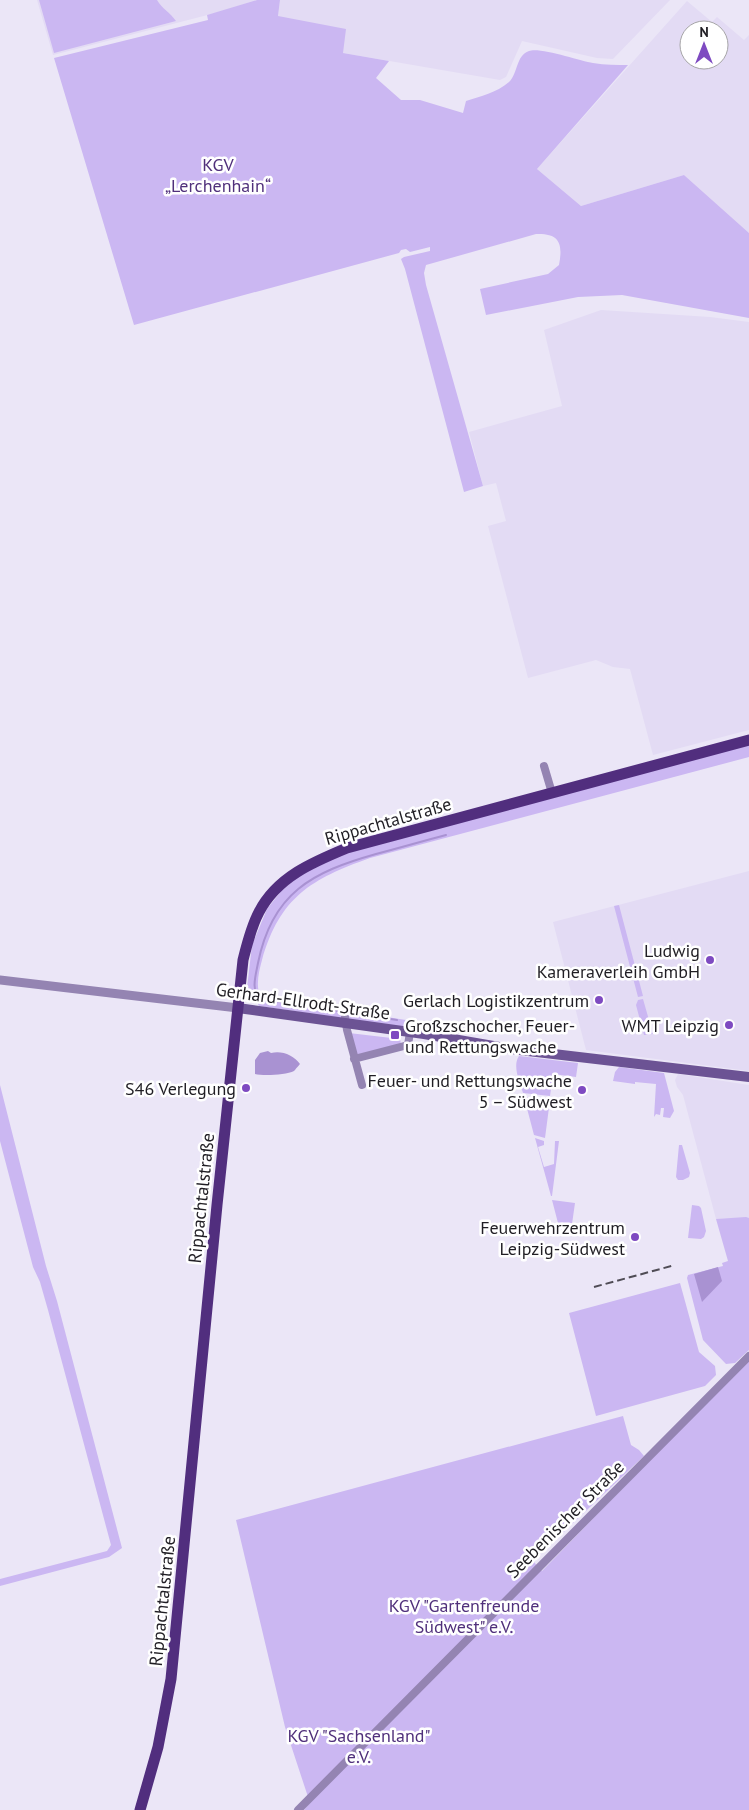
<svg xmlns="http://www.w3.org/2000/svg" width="749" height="1810" font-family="'PT Sans',sans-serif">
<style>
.built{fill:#e3dbf4;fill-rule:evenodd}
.green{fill:#cbb7f2}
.water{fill:#a992d2}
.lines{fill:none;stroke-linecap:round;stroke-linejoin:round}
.stream{stroke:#a992d2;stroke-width:2}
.minor{stroke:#9484b2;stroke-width:8}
.tertiary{stroke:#9484b2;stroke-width:9}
.secondary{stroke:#6c5394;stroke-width:10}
.primary{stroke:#512e7e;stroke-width:11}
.rail{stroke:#4f4c55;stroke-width:2;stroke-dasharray:8 4;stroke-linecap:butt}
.poi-dot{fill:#7e4ac1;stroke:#fff;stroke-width:2}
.labels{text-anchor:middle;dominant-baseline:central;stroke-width:5;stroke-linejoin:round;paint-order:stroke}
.park-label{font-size:18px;fill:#50307b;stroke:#fff}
.street-label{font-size:18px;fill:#201e24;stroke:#fff}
.poi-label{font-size:18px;fill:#201e24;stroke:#fff;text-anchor:end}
</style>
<rect width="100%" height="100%" fill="#ebe6f7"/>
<path class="built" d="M 37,0 L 257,0 L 219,12 L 53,55 Z
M 280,0 L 670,0 L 613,59 L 597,58 L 522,41 L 506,77 L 500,80 L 343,53 L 278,16 Z
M 687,1 L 712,22 L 717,17 L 744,40 L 749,35 L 749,233 L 684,175 L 581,206 L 537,169 ZM 689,30 L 719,30 L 719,60 L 689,60 Z
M 601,310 L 710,317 L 749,322 L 749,730 L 653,755 L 630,669 L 613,667 L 596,660 L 528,678 L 488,526 L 506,521 L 496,483 L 483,486 L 469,432 L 562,406 L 544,330 Z
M 749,871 L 749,1071 L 586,1050 L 553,922 Z
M 678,1074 L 749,1085 L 749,1218 L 716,1219 L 683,1095 L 677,1087 L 675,1080 Z"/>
<path class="green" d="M 39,0 L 157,0 C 162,9 170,12 176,21 L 54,53 Z
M 257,0 L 280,0 L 278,16 L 346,29 L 343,53 L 389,61 L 376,78 L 401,100 L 420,100 L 463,113 L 466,101 C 481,96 496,93 509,82 C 518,74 516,55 529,51 C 540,47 580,61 593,63 C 605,65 617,65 628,65 L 537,169 L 581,206 L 684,175 L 749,233 L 749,318 L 622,295 L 578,297 L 486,315 L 480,289 L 548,274 L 559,265 C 563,244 560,233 536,234 L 426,265 L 424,273 L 426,285 L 483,486 L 464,492 L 405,269 L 401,259 L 404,257 L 430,251 L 430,247 L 410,252 L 406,249 L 401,250 L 399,253 L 134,325 L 54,58 L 208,20 L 207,15 Z
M 749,744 L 749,757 L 370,858 C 311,879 280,897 262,960 C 259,971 255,987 261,997 L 412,1021 L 412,1028 L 333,1019 L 294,1011 L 259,1006 L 252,993 L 247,988 L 252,945 L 267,909 L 282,890 L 304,872 L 339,855 Z
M 619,905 L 643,996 L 638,997 L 614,906 Z
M 643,999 L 653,1034 L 644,1035 L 636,1005 L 638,1000 Z
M 349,1033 L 400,1039 L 401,1044 L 356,1055 Z
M 519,1056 L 578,1063 L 576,1077 L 553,1074 L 550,1096 L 523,1093 C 520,1082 512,1066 519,1056 Z
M 619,1067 L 664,1073 L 674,1111 L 670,1118 L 663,1117 L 664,1108 L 661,1108 L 660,1115 L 656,1114 L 654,1117 L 656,1084 L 635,1082 L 635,1084 L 613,1081 L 615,1072 Z
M 0,1085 L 46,1266 L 57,1301 L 122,1548 L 109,1557 L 0,1586 L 0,1579 L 107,1551 L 111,1545 L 48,1310 L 40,1282 L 33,1267 L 0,1141 Z
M 524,1097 L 550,1100 L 545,1138 L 534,1135 Z
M 535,1138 L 544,1141 L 544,1145 L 538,1147 L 544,1167 L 554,1164 L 555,1141 L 559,1141 L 552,1196 L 551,1196 Z
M 679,1145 L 682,1145 L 690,1173 L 689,1177 L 683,1180 L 678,1180 L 676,1177 Z
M 552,1200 L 575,1203 L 572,1224 L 558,1223 Z
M 692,1205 L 699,1206 L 701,1208 L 706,1231 L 704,1237 L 701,1239 L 688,1238 Z
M 746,1217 L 749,1218 L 749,1350 L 735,1363 L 726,1364 L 703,1340 L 687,1278 L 688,1275 L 723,1266 L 722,1263 L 728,1261 L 716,1219 Z
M 680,1283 L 699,1352 L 715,1366 L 716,1375 L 705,1386 L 596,1416 L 569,1313 Z
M 749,1361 L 749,1810 L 304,1810 L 310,1803 L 285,1727 L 236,1520 L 623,1416 L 631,1445 L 639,1450 L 644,1456 L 533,1561 L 542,1571 L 649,1461 Z"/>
<path class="water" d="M 268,1051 L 271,1053 C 281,1050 294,1055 300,1064 C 299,1065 295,1070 294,1071 C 286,1075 263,1076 255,1074 L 255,1060 L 260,1053 Z
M 718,1267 L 722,1281 L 702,1302 L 694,1274 Z"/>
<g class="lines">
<path class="stream" d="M 397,1020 L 261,999 C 250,992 256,974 258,963 C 272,893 312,872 376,854 C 399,848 423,841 446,835"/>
<path class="minor" d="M 544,766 L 552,793
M 345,1017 L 347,1030 L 362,1085
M 354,1059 L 408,1045 L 410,1032
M 298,1810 L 749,1356"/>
<path class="tertiary" d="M 0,980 L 238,1008"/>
<path class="secondary" d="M 238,1008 L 424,1034 L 511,1049 L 749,1077"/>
<path class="primary" d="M 140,1810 L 158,1747 L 171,1679 L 217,1205 L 243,960 C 247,944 251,927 259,912 C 277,877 313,862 347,848 L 749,740"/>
<path class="rail" d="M 594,1287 L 675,1265"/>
</g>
<g class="poi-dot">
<circle cx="710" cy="960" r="5"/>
<circle cx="599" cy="1000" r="5"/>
<circle cx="729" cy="1025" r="5"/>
<rect x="390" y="1030" width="10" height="10" rx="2.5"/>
<circle cx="246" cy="1088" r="5"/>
<circle cx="582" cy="1090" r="5"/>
<circle cx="635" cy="1237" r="5"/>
</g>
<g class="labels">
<g class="park-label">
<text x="218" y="164">KGV<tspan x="218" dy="21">„Lerchenhain“</tspan></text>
<text x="464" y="1605">KGV "Gartenfreunde<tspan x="464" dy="21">Südwest" e.V.</tspan></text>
<text x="359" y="1735">KGV "Sachsenland"<tspan x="359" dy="21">e.V.</tspan></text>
</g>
<g class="street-label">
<text transform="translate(388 821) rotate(-16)">Rippachtalstraße</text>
<text transform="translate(303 1001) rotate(8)">Gerhard-Ellrodt-Straße</text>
<text transform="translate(201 1198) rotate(-84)">Rippachtalstraße</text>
<text transform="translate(565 1519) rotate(-45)">Seebenischer Straße</text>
<text transform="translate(162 1601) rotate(-84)">Rippachtalstraße</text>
</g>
<g class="poi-label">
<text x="700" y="950">Ludwig<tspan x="700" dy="21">Kameraverleih GmbH</tspan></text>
<text x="589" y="1000">Gerlach Logistikzentrum</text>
<text x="405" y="1025" text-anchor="start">Großzschocher, Feuer-<tspan x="405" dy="21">und Rettungswache</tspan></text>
<text x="719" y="1025">WMT Leipzig</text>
<text x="572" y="1080">Feuer- und Rettungswache<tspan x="572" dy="21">5 – Südwest</tspan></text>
<text x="236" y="1088">S46 Verlegung</text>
<text x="625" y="1227">Feuerwehrzentrum<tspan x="625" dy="21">Leipzig-Südwest</tspan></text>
</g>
</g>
<g transform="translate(704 45)"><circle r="24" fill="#ffffff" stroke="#a6a5a7"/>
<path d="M0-4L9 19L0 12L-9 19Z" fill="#7e4ac1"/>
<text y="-8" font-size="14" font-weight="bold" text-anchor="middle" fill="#201e24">N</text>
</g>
</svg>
